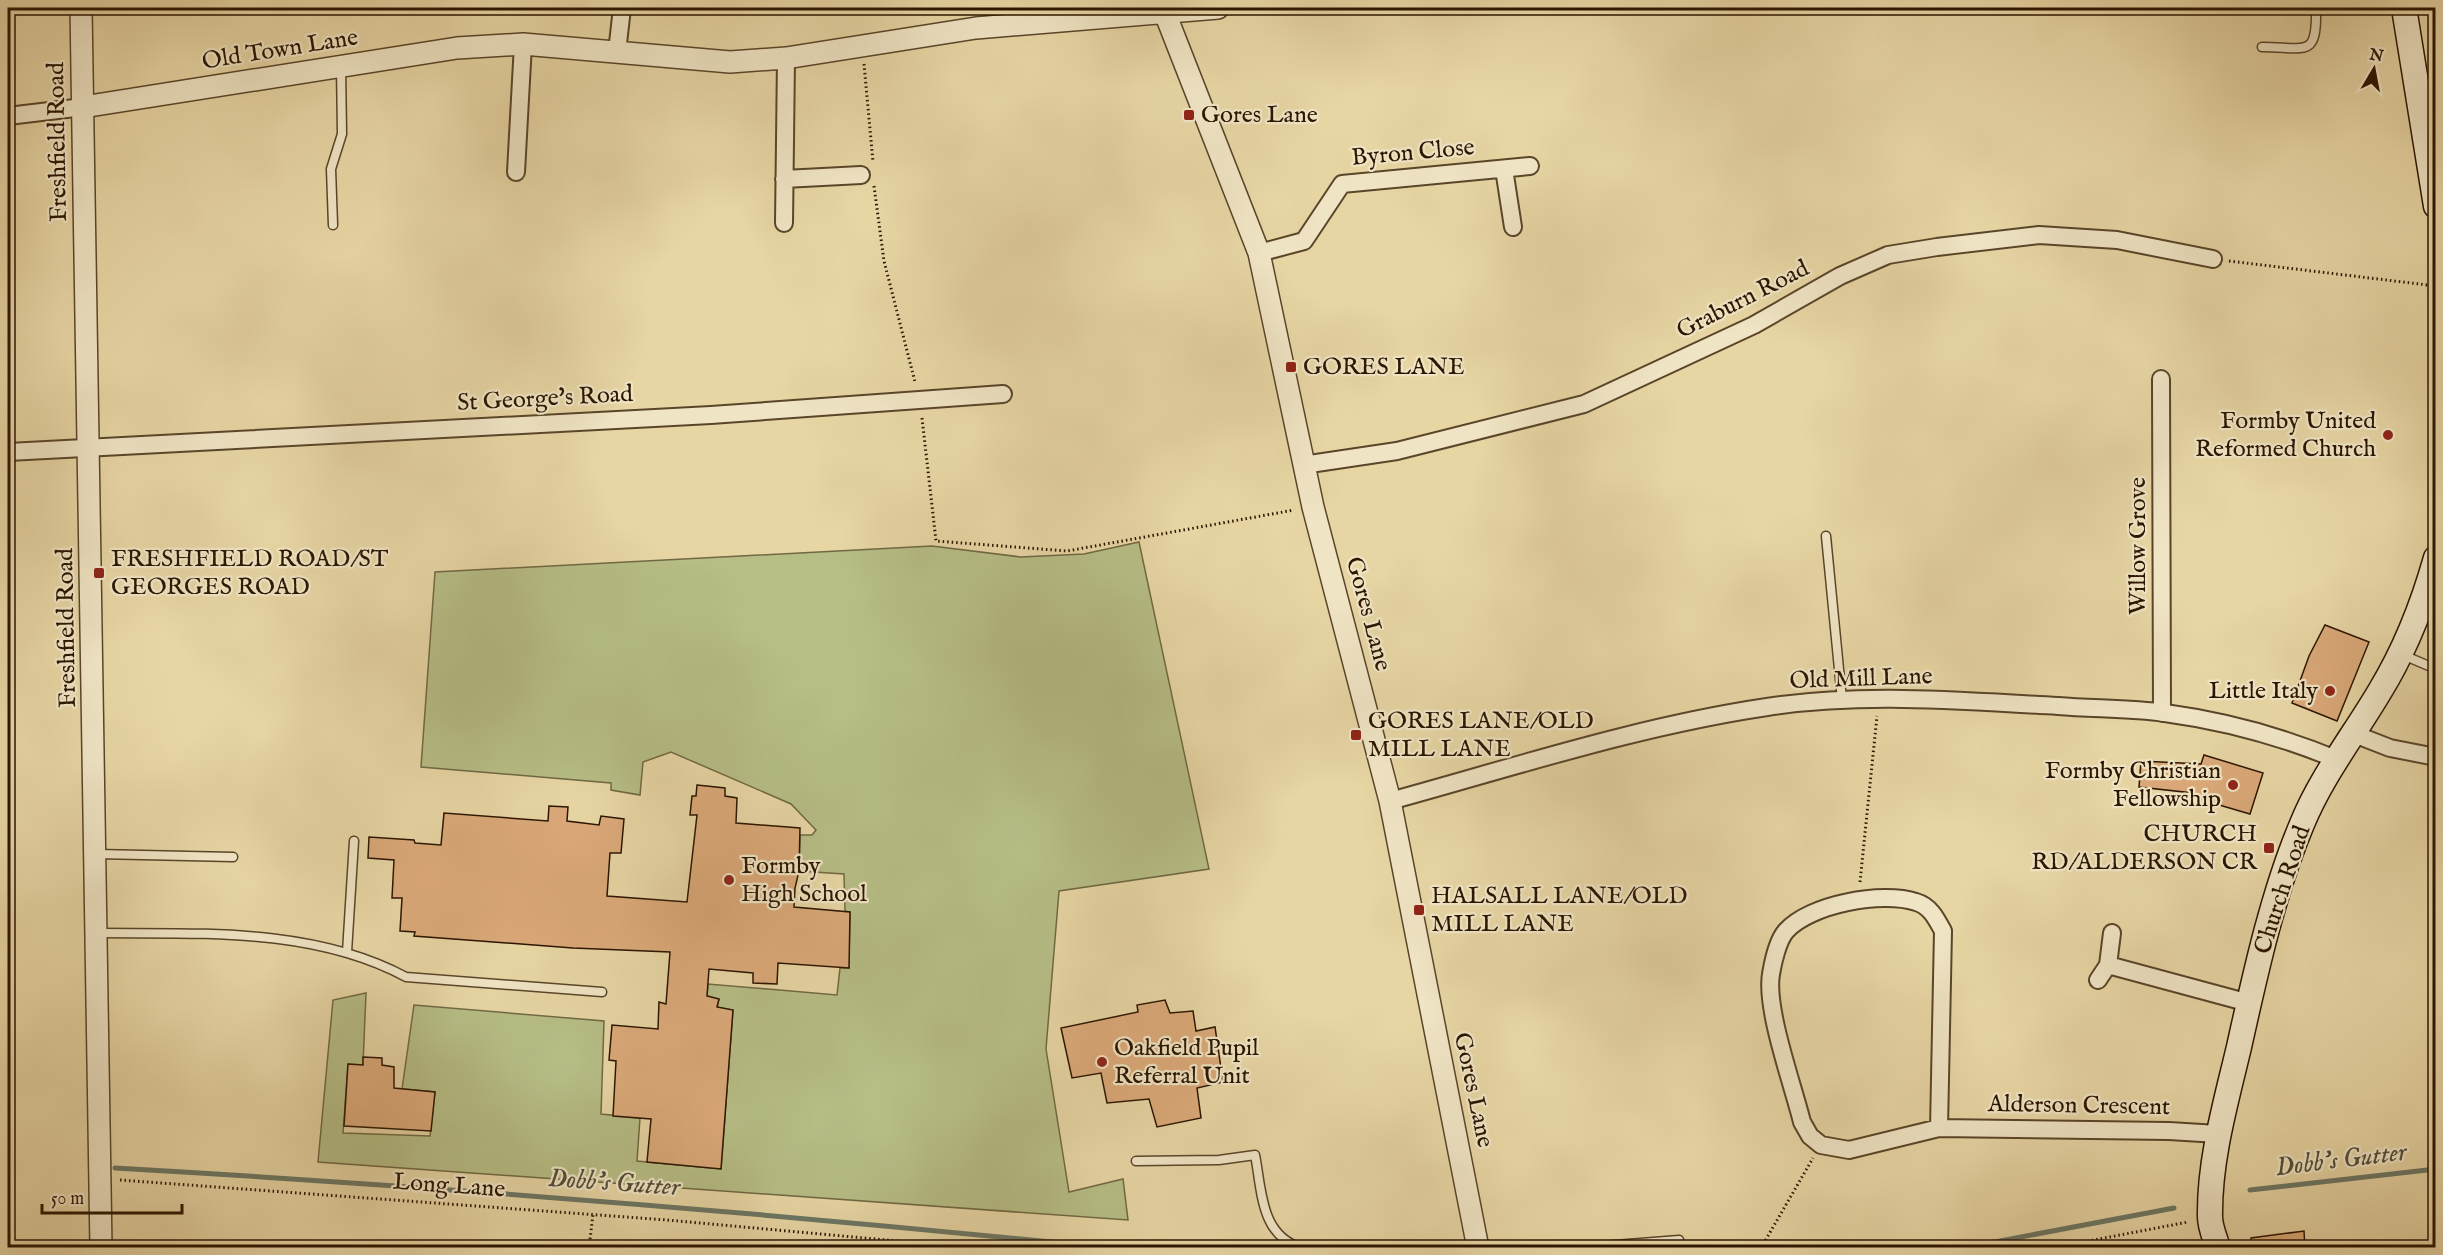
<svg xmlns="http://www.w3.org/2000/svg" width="2443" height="1255" font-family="'IM FELL English',serif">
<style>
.green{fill:#b6bd85;stroke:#706942;stroke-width:1.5}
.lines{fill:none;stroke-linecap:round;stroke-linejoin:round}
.stream{stroke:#6c7764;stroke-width:5}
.building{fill:#dba979;stroke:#2b1500;stroke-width:1.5}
.service-casing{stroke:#5a4529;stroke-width:11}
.minor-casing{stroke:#5a4529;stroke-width:20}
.tertiary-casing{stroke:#5a4529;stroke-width:24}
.secondary-casing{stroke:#2b1500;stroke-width:27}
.path{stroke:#2b1500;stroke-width:3;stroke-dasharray:1.5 3;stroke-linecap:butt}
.service{stroke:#efe4c4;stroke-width:8}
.minor{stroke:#efe4c4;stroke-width:16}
.tertiary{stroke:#efe4c4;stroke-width:21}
.secondary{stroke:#efe4c4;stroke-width:24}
.poi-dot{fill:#8f2418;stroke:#efe4c4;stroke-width:2}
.labels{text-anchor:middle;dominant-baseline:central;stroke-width:4.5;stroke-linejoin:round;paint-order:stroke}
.street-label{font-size:24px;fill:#2b1500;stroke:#efe4c4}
.poi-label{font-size:24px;fill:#2b1500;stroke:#efe4c4;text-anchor:start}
.water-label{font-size:26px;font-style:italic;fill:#514e3a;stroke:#efe4c4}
</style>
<rect width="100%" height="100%" fill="#e7d5a4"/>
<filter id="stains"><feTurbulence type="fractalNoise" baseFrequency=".00333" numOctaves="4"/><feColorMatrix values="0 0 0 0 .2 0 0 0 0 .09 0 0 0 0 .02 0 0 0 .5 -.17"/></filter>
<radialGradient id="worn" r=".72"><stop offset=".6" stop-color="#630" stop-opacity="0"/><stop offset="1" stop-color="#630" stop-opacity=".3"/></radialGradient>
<path class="green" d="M 1139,542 L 1209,869 L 1059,891 L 1046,1049 L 1069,1192 L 1123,1179 L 1128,1220 L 318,1162 L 333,1000 L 366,993 L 363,1065 L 348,1064 L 343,1133 L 430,1136 L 435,1092 L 402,1089 L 414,1005 L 604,1021 L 601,1114 L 640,1118 L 637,1161 L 721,1169 L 733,1010 L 717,1007 L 719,999 L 707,996 L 708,984 L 837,995 L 840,968 L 849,968 L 850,912 L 845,911 L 844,874 L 799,871 L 800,835 L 812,835 L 816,830 L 791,804 L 671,752 L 643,762 L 640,795 L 611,790 L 611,783 L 421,767 L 435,572 L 932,546 L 1021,557 L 1084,554 Z"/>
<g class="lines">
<path class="stream" d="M 115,1168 C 447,1187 779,1214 1110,1248
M 2250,1190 L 2436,1169
M 1963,1248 L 2174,1208"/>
</g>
<path class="building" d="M 2325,625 L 2369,642 L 2337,721 L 2292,703 L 2309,656 Z
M 2204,755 L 2263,773 L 2250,814 L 2192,797 L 2193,793 L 2139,787 L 2141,761 L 2201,764 Z
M 697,785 L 725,788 L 725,796 L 737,798 L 736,823 L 800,828 L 799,871 L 795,888 L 794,907 L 850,912 L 849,968 L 778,963 L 777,984 L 753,983 L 753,973 L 709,969 L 707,996 L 719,999 L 717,1007 L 733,1010 L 721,1169 L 647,1162 L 651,1119 L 613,1116 L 616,1061 L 609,1060 L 612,1025 L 658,1029 L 659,1002 L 666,1004 L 670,952 L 573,948 L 414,936 L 415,932 L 400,931 L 402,898 L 392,898 L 394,860 L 368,858 L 369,837 L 414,840 L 415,843 L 441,845 L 444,813 L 548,821 L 549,806 L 568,807 L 567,821 L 599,825 L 601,816 L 624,819 L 621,853 L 610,853 L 607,896 L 687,902 L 697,815 L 690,815 L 692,796 L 696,796 Z
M 1165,1000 L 1170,1013 L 1193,1011 L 1196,1031 L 1215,1027 L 1223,1082 L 1197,1088 L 1201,1118 L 1157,1127 L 1149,1099 L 1107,1103 L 1101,1073 L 1072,1078 L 1061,1028 L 1138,1012 L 1137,1005 Z
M 363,1057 L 382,1058 L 382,1065 L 394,1067 L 394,1088 L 435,1092 L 431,1131 L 344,1126 L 348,1064 L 363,1065 Z
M 2304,1231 L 2305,1248 L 2251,1248 L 2251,1238 Z"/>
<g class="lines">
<defs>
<path id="service" d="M 2262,47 C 2307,47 2317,59 2316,8
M 333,225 L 331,169 L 342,134 L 341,66
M 1826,536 L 1842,700
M 2403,655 L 2436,669
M 97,854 L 233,857
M 98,933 C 200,934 313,927 406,977 L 602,992
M 347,952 L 354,841
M 1136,1161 L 1219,1160 L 1255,1155 C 1262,1190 1260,1236 1302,1248
M 1576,1248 L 1679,1240"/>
<path id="minor" d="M 617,52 L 622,8
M 8,116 L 83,107
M 1504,169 L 1513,227
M 516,172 L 523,44
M 784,179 L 861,175
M 784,223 L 786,58
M 1259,253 L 1304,241 L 1342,184 L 1530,166
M 2161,379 L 2162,713
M 8,452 L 711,415 L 1003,394
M 1303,465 L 1397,451 L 1584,404 L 1754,325 L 1840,276 L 1888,255 L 1937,247 L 2039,235 L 2117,240 L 2213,259
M 2354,734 L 2390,748 L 2436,757
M 1390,801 C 1514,767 1639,726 1767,707 C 1863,692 1961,701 2058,706 C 2093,709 2130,708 2165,713 C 2224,721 2283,737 2338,760
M 2108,965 L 2249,1003
M 2098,980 L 2108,965 L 2112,933
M 1939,1128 L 1943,931 C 1936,918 1930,906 1916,902 C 1882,891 1810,904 1786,931 C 1778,940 1773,962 1771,974 C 1765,1009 1793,1085 1802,1122 L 1810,1136 L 1821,1145 L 1849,1150 L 1939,1128 L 2169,1131 L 2218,1134"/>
<path id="tertiary" d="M 81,8 L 101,1248
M 1163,8 L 1259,253 L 1313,507 L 1390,801 L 1478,1248
M 83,107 L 457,48 L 523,44 L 730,62 L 786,58 L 976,28 L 1218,8"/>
<path id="secondary" d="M 2404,8 L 2436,206
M 2218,1248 C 2215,1238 2210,1227 2210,1217 C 2209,1160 2226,1102 2239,1047 C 2255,975 2273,892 2302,824 C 2321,777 2354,735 2380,691 C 2405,650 2423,604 2436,558"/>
</defs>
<use href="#service" class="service-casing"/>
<use href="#minor" class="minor-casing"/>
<use href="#tertiary" class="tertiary-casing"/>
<use href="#secondary" class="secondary-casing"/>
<path class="path" d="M 864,64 L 873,162
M 874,186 L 884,261 L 915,382
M 2229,261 L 2436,286
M 922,418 L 936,541 L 1067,551 L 1294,510
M 1860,882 L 1877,716
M 120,1180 L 667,1220 L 974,1248
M 589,1248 L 593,1214
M 1761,1248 L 1813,1158
M 2052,1248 L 2188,1222"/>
<use href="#service" class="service"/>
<use href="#minor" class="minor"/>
<use href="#tertiary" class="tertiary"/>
<use href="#secondary" class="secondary"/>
</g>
<g class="poi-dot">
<rect x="1183" y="109" width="12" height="12" rx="3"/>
<rect x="1285" y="361" width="12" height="12" rx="3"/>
<circle cx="2388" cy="435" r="6"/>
<rect x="93" y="567" width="12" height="12" rx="3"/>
<circle cx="2330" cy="691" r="6"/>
<rect x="1350" y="729" width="12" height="12" rx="3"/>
<circle cx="2233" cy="785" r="6"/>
<rect x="2263" y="842" width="12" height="12" rx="3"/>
<circle cx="729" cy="880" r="6"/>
<rect x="1413" y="904" width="12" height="12" rx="3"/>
<circle cx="1102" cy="1062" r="6"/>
</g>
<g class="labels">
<g class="street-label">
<text transform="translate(280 50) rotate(-9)">Old Town Lane</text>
<text transform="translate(58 142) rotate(-91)">Freshfield Road</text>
<text transform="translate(1413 153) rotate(-5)">Byron Close</text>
<text transform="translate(1743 300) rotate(-27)">Graburn Road</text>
<text transform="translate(545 399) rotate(-3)">St George's Road</text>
<text transform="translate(2138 546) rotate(-90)">Willow Grove</text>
<text transform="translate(1368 614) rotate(75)">Gores Lane</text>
<text transform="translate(67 628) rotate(-91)">Freshfield Road</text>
<text transform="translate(1861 679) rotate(-2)">Old Mill Lane</text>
<text transform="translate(2283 890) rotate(-72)">Church Road</text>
<text transform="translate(1473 1090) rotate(78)">Gores Lane</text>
<text transform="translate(2079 1106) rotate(1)">Alderson Crescent</text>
<text transform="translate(449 1186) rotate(4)">Long Lane</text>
</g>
<g class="poi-label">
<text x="1201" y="115">Gores Lane</text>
<text x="1303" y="367">GORES LANE</text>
<text x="2376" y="421" text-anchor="end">Formby United<tspan x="2376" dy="28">Reformed Church</tspan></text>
<text x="111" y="559">FRESHFIELD ROAD/ST<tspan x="111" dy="28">GEORGES ROAD</tspan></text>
<text x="2318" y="691" text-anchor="end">Little Italy</text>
<text x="1368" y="721">GORES LANE/OLD<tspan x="1368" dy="28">MILL LANE</tspan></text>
<text x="2221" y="771" text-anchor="end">Formby Christian<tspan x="2221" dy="28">Fellowship</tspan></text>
<text x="2257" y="834" text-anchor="end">CHURCH<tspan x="2257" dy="28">RD/ALDERSON CR</tspan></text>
<text x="741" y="866">Formby<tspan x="741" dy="28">High School</tspan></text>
<text x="1431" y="896">HALSALL LANE/OLD<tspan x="1431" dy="28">MILL LANE</tspan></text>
<text x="1114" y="1048">Oakfield Pupil<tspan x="1114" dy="28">Referral Unit</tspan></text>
</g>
<g class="water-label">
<text transform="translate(2341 1160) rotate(-7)">Dobb's Gutter</text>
<text transform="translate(614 1183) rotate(4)">Dobb's Gutter</text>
</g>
</g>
<rect width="2443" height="1255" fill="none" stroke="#e7d5a4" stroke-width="30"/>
<rect x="9" y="9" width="2425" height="1237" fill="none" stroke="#2b1500" stroke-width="3"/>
<rect x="15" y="15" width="2413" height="1225" fill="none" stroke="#2b1500" stroke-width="1.5"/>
<g transform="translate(2374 69) rotate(10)" stroke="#efe4c4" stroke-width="4.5" paint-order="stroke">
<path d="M0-4.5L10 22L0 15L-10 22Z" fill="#2b1500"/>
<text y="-9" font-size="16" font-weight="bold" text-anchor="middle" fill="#2b1500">N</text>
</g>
<path d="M42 1204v9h140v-9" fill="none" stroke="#2b1500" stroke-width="3"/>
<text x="51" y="1204" font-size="18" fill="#2b1500" stroke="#efe4c4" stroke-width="4.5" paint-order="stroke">50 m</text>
<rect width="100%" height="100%" filter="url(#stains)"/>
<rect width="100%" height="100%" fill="url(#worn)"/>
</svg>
